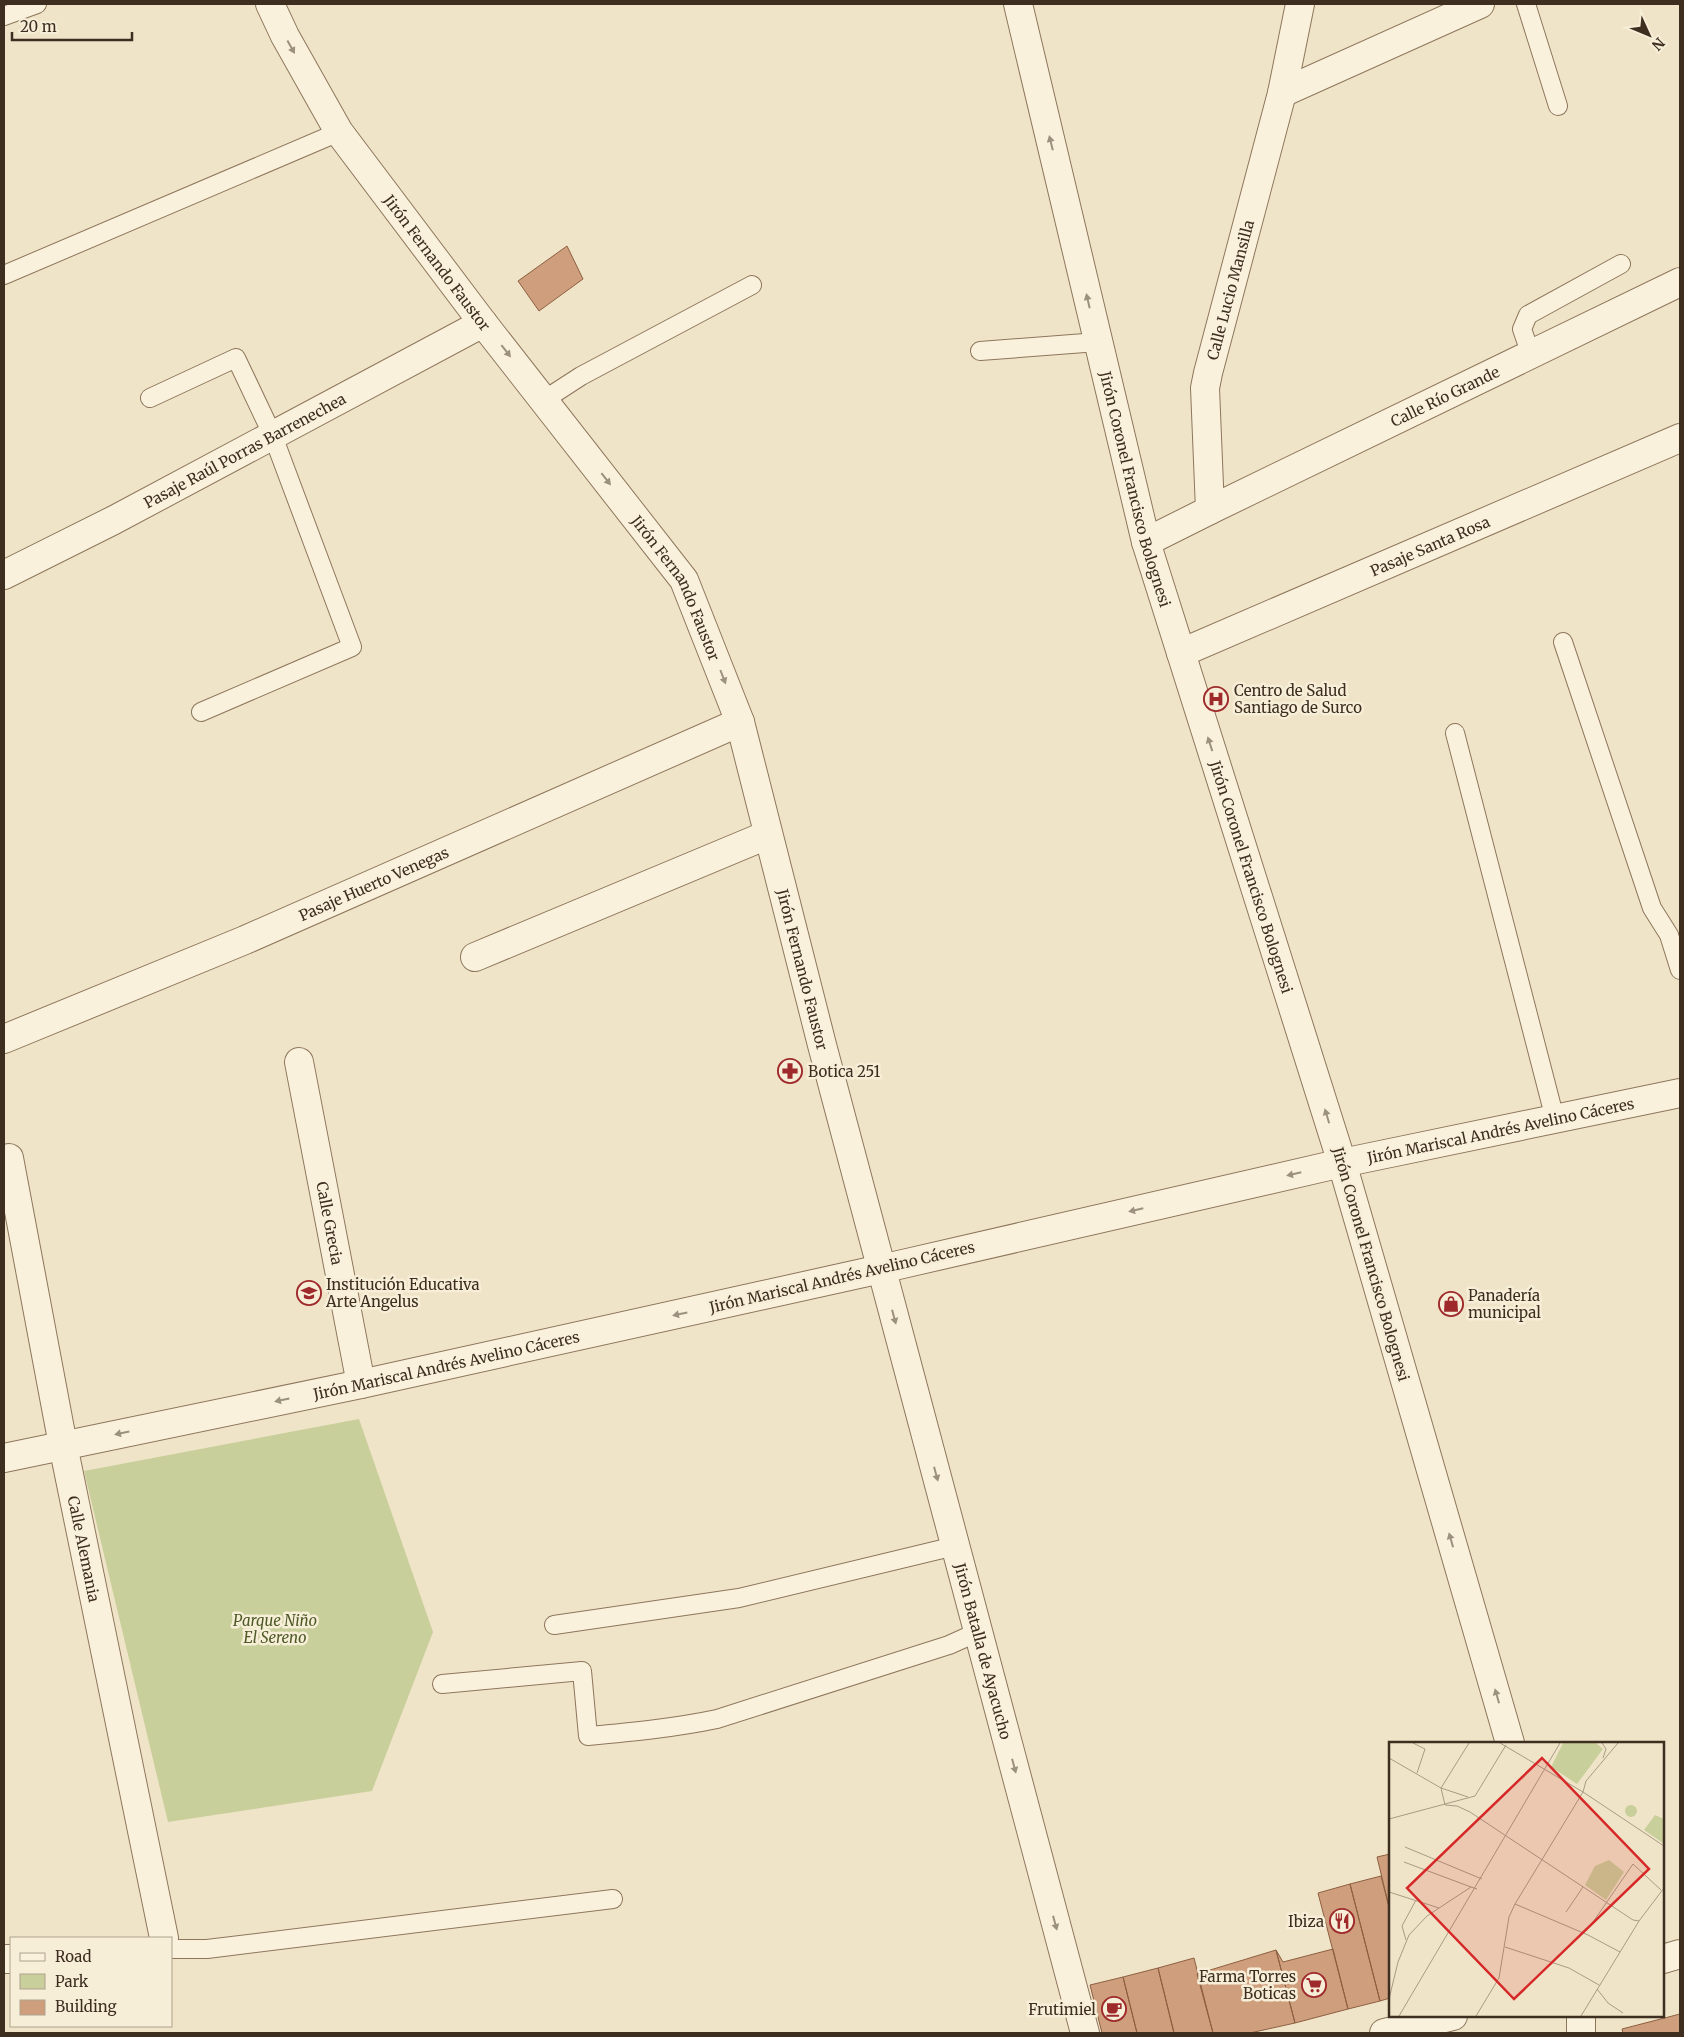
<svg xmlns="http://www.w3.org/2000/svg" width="1684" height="2037" font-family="Merriweather,serif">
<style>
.green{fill:#c9cf9b}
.building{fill:#cf9f7d;stroke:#8d5f41}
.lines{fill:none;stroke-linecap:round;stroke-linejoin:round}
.service-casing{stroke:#8d765c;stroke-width:20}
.pedestrian-casing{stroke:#8d765c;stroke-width:30}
.minor-casing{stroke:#8d765c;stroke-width:30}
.tertiary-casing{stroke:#8d765c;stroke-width:30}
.service{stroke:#faf1dc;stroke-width:18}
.pedestrian{stroke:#faf1dc;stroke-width:28}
.minor{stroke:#faf1dc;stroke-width:28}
.tertiary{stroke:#faf1dc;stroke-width:28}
.oneway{fill:#9c907e}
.labels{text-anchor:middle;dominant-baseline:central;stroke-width:5;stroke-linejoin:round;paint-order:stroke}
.street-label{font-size:15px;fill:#3d2e20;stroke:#f7eed8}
.poi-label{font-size:15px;fill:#3d2e20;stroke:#f7eed8;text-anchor:start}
.park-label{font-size:15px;font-style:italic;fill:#4d5a26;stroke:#f7eed8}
.inset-road{fill:none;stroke:#a89b85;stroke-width:1}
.view{fill:#d62828;fill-opacity:0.15;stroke:#d62828;stroke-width:2.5}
.inset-edge{fill:none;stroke:#3d2e20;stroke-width:2.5}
</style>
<rect width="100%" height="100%" fill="#f0e4c8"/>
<path class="green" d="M 359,1419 L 433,1632 L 372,1791 L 168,1822 L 84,1471 Z"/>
<path class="building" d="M 567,246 L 583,279 L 539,311 L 518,281 Z
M 1390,1854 L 1390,1911 L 1377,1857 Z
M 1381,1876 L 1390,1911 L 1390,1998 L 1380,2001 L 1350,1884 Z
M 1350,1884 L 1380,2001 L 1348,2009 L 1318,1893 Z
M 1333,1949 L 1348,2009 L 1295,2023 L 1276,1950 L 1283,1962 Z
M 1276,1950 L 1295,2023 L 1250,2033 L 1213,2033 L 1197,1974 Z
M 1194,1958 L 1213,2033 L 1174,2033 L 1158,1968 Z
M 1158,1968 L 1174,2033 L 1137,2033 L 1123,1977 Z
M 1123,1977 L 1137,2033 L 1102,2033 L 1090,1985 Z
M 1680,2014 L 1680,2033 L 1623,2033 L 1622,2029 Z"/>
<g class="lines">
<defs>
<path id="service" d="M 1526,4 L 1558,106
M 4,16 L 37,4
M 4,275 L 339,132
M 980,351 L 1098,342
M 1531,355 L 1522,329 L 1528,315 L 1621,264
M 150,398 L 236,358 L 273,436 L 352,647 L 201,712
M 544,400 L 581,376 L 752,285
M 1563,642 L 1652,908 L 1669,935 L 1680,970
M 1455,733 L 1555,1119
M 554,1625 L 739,1598 L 955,1546
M 442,1684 L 582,1671 L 588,1736 C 632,1732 674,1728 717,1719 L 949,1645 L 978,1632
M 171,1949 L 207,1949 L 613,1899"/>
<path id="pedestrian" d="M 475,957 L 767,835"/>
<g id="minor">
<path d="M 1282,93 L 1480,4"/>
<path id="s1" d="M 1210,510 L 1680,282"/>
<path id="s2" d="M 1146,542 L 1210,510 L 1205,388 L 1208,373 L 1282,93 L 1300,4"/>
<path id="s3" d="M 4,575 L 114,520 L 483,323"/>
<path id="s4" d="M 1181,653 L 1680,438"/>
<path id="s5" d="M 4,1039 L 245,940 L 740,722"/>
<path id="s6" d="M 299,1062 L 361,1384"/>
<path id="s7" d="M 9,1158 L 63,1445 L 164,1938"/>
<path d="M 1342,1163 L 1510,1743"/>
<path id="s8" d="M 4,1458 L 361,1384 L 881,1269"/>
<path d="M 4,1959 L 11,1959"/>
<path d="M 1663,1959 L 1680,1954"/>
<path d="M 1581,2016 L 1581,2033"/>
<path d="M 1384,2033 L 1453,2016"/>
</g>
<g id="tertiary">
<path id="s9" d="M 270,4 L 285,36 L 339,132 L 483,323 L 684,580 L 740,722 L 822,1045 L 1085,2033"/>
<path id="s10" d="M 1018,4 L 1146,542 L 1342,1163"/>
<path id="s11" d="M 881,1269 L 1342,1163 L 1680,1093"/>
</g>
</defs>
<use href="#service" class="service-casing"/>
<use href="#pedestrian" class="pedestrian-casing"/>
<use href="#minor" class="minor-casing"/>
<use href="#tertiary" class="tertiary-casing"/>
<use href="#service" class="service"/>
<use href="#pedestrian" class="pedestrian"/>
<use href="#minor" class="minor"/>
<use href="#tertiary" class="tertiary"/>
</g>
<defs><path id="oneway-solid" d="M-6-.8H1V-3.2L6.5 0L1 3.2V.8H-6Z" transform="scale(1.25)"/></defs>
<g class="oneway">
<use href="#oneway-solid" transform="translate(291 47) rotate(61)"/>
<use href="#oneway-solid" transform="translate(1051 143) rotate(-104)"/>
<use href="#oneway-solid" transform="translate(1088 301) rotate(-103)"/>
<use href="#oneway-solid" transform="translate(506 351) rotate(52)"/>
<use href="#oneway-solid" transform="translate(606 479) rotate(52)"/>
<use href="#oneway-solid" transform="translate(723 677) rotate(69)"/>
<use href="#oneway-solid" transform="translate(1210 744) rotate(-108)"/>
<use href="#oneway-solid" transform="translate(1327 1116) rotate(-107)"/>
<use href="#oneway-solid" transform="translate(1294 1174) rotate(167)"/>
<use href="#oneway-solid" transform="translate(1136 1210) rotate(167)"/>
<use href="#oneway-solid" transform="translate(680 1314) rotate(168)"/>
<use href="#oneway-solid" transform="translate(894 1317) rotate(75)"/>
<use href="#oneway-solid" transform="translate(282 1400) rotate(168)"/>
<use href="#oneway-solid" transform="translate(122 1433) rotate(168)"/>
<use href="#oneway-solid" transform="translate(936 1474) rotate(75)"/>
<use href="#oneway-solid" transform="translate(1451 1540) rotate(-106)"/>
<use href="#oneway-solid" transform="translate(1497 1696) rotate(-106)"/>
<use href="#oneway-solid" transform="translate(1014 1766) rotate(75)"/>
<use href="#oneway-solid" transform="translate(1055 1923) rotate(75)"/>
</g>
<defs>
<symbol id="hospital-ring" viewBox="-11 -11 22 22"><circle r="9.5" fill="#f7eed8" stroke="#9e2a2b" stroke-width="1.5"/><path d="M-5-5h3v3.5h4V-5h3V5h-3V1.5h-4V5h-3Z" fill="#9e2a2b"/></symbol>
<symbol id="pharmacy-ring" viewBox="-11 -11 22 22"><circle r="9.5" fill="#f7eed8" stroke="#9e2a2b" stroke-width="1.5"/><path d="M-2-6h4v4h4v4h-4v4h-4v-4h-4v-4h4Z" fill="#9e2a2b"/></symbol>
<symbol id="school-ring" viewBox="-11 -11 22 22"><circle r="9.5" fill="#f7eed8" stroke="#9e2a2b" stroke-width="1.5"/><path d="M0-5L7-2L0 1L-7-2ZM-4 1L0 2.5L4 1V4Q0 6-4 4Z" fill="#9e2a2b"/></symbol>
<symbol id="shop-ring" viewBox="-11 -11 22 22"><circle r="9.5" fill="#f7eed8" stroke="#9e2a2b" stroke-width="1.5"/><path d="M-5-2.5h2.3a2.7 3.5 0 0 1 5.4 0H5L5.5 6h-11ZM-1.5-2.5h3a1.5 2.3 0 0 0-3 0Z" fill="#9e2a2b"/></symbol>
<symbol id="restaurant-ring" viewBox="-11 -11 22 22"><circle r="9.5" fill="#f7eed8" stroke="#9e2a2b" stroke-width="1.5"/><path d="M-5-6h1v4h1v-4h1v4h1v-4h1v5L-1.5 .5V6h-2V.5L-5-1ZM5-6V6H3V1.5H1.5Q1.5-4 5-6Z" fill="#9e2a2b"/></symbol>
<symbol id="supermarket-ring" viewBox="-11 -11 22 22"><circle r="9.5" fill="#f7eed8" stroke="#9e2a2b" stroke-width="1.5"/><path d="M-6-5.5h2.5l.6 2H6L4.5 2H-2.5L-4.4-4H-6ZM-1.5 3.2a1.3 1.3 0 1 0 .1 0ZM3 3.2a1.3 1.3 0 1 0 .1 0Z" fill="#9e2a2b"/></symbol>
<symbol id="cafe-ring" viewBox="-11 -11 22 22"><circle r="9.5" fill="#f7eed8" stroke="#9e2a2b" stroke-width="1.5"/><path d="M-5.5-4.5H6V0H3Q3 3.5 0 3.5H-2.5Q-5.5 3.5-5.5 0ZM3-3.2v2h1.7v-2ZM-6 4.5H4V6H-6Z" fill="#9e2a2b"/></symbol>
</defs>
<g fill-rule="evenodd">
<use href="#hospital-ring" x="1202" y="685" width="28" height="28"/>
<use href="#pharmacy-ring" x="776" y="1057" width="28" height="28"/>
<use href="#school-ring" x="295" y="1279" width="28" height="28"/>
<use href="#shop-ring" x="1437" y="1290" width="28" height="28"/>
<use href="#restaurant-ring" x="1328" y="1907" width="28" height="28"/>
<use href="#supermarket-ring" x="1300" y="1971" width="28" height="28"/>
<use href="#cafe-ring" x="1100" y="1995" width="28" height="28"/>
</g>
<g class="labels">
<g class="street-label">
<text stroke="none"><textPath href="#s9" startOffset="309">Jirón Fernando Faustor</textPath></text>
<text stroke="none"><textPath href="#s2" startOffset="295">Calle Lucio Mansilla</textPath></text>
<text stroke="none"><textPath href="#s1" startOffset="261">Calle Río Grande</textPath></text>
<text stroke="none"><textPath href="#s3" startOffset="271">Pasaje Raúl Porras Barrenechea</textPath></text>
<text stroke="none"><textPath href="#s10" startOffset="499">Jirón Coronel Francisco Bolognesi</textPath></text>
<text stroke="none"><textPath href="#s4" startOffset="271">Pasaje Santa Rosa</textPath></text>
<text stroke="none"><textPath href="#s9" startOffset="714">Jirón Fernando Faustor</textPath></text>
<text stroke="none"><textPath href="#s10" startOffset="904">Jirón Coronel Francisco Bolognesi</textPath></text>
<text stroke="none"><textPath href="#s5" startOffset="401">Pasaje Huerto Venegas</textPath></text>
<text stroke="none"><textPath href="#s9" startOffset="1119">Jirón Fernando Faustor</textPath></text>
<text stroke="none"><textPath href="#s11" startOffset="635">Jirón Mariscal Andrés Avelino Cáceres</textPath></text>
<text stroke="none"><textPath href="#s6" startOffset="164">Calle Grecia</textPath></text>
<text transform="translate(1371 1264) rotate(74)">Jirón Coronel Francisco Bolognesi</text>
<text transform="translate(842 1277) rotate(-13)">Jirón Mariscal Andrés Avelino Cáceres</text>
<text stroke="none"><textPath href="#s8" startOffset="452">Jirón Mariscal Andrés Avelino Cáceres</textPath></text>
<text stroke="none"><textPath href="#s7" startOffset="398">Calle Alemania</textPath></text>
<text stroke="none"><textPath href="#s9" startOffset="1824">Jirón Batalla de Ayacucho</textPath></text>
</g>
<g class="poi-label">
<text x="1234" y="690">Centro de Salud<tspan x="1234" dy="17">Santiago de Surco</tspan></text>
<text x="808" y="1071">Botica 251</text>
<text x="326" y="1284">Institución Educativa<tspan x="326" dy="17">Arte Angelus</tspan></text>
<text x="1468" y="1295">Panadería<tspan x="1468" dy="17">municipal</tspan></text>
<text x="1324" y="1921" text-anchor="end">Ibiza</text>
<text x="1296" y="1976" text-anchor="end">Farma Torres<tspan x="1296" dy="17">Boticas</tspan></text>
<text x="1096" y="2009" text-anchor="end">Frutimiel</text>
</g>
<g class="park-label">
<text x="275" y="1620">Parque Niño<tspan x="275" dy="17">El Sereno</tspan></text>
</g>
</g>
<g transform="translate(1389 1742)">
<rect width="275" height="275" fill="#f0e4c8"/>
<path d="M 174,1 L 207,1 L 214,7 L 188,42 L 162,25 ZM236 69a6 6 0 1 1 12 0a6 6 0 1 1-12 0ZM 266,73 L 275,77 L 274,101 L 255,88 ZM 220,118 L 235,130 L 217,158 L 196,143 L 206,124 Z" fill="#c9cf9b"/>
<path class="inset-road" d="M 24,1 L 36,7 L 28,31M 111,1 L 194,50 L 275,104M 213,1 L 217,7 L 214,16M 0,16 L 52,46 L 79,55M 56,63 L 68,64 L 81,70 L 244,178 L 250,179M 56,63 L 52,46 L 80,1M 0,77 L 86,54 L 117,3M 16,105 L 93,137M 15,120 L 82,145M 0,150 L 50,166M 126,162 L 199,193 L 231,210M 177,170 L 194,145M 202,183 L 244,122 L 272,148M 17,198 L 13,184 L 27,158M 116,205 L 180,226 L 210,243M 208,247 L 219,261 L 234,271M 0,257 L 9,220 L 20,193 L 38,174 L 82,145 L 88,147M 10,274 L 171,1M 87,274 L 110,236 L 120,175 L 126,162 L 194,50 L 197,39 L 229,1M 192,274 L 250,179 L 275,146"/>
<path class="view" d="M 153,16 L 260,127 L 125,257 L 18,146 Z"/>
<rect width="275" height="275" class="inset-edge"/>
</g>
<rect width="1684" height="2037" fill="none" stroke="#3d2e20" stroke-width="10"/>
<rect x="10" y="1937" width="162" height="90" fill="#f7eed8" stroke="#ada18e"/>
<rect x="20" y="1953" width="25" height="8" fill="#faf1dc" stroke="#ada18e"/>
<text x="55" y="1962" font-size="15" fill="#3d2e20">Road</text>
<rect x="20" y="1974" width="25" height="15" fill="#c9cf9b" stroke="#ada18e"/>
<text x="55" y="1987" font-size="15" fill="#3d2e20">Park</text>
<rect x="20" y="2000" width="25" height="15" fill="#cf9f7d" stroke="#ada18e"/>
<text x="55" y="2012" font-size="15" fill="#3d2e20">Building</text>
<g transform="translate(1649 35) rotate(134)" stroke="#f7eed8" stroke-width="4" paint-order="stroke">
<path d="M0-4L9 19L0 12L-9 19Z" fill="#3d2e20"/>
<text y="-8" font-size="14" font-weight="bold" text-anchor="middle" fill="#3d2e20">N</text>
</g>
<path d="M12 32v8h120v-8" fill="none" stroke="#3d2e20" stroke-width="2.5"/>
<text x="20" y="32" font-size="15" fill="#3d2e20" stroke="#f7eed8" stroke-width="4" paint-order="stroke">20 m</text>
</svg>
